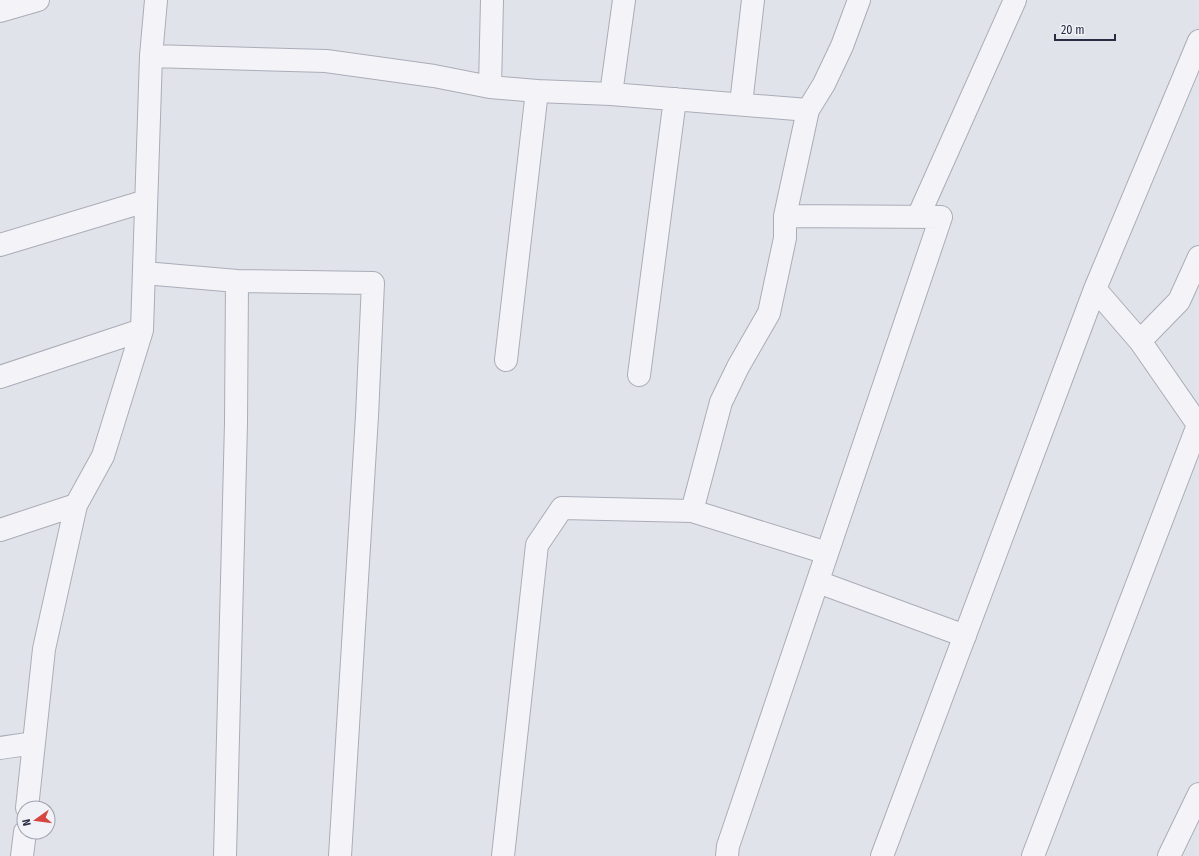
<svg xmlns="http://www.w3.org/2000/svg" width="1199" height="856" font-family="'Fira Sans Condensed',sans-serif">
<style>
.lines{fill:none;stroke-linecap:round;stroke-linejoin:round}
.minor-casing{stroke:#aaacb8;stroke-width:24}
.minor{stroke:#f4f4f8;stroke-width:22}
</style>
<rect width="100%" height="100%" fill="#e1e3ea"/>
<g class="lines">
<defs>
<path id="minor" d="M 0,11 L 38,0
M 151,56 L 326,61 L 434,76 L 490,87 L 537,91 L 611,94 L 808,110
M 490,87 L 492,0
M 611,94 L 624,0
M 741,104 L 753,0
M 918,217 L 1015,0
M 0,245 L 146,201
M 144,273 L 237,281 L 373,283 L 367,416 L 340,856
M 1095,289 L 1140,341 L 1199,426
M 1140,341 L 1179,301 L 1199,257
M 506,360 L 537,91
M 639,375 L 675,99
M 0,377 L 142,330
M 692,511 L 721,402 L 738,367 L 769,313 L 785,238 L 785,216 L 808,110 L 824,84 L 842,46 L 859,0
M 0,530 L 76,505
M 818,582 L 965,636
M 0,748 L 34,743
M 27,808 L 44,649 L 76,505 L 103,456 L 142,330 L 151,56 L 156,0
M 22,856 L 25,832
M 225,856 L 236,423 L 237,281
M 503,856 L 537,545 L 562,508 L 692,511 L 827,553
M 727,856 L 728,846 L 941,217 L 785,216
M 882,856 L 1095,289 L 1199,41
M 1033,856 L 1198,425
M 1169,856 L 1199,794"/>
</defs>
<use href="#minor" class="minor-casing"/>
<use href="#minor" class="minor"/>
</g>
<g transform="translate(36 820) rotate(256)"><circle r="19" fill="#f0f2f7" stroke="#a0a3af"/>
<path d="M0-3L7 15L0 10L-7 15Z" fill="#d54640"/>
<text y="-6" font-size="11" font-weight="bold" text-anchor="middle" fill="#282d43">N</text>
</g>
<path d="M1055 34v6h60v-6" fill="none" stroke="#282d43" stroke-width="2"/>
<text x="1061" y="34" font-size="12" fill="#282d43" stroke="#f0f2f7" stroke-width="3" paint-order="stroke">20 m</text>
</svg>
